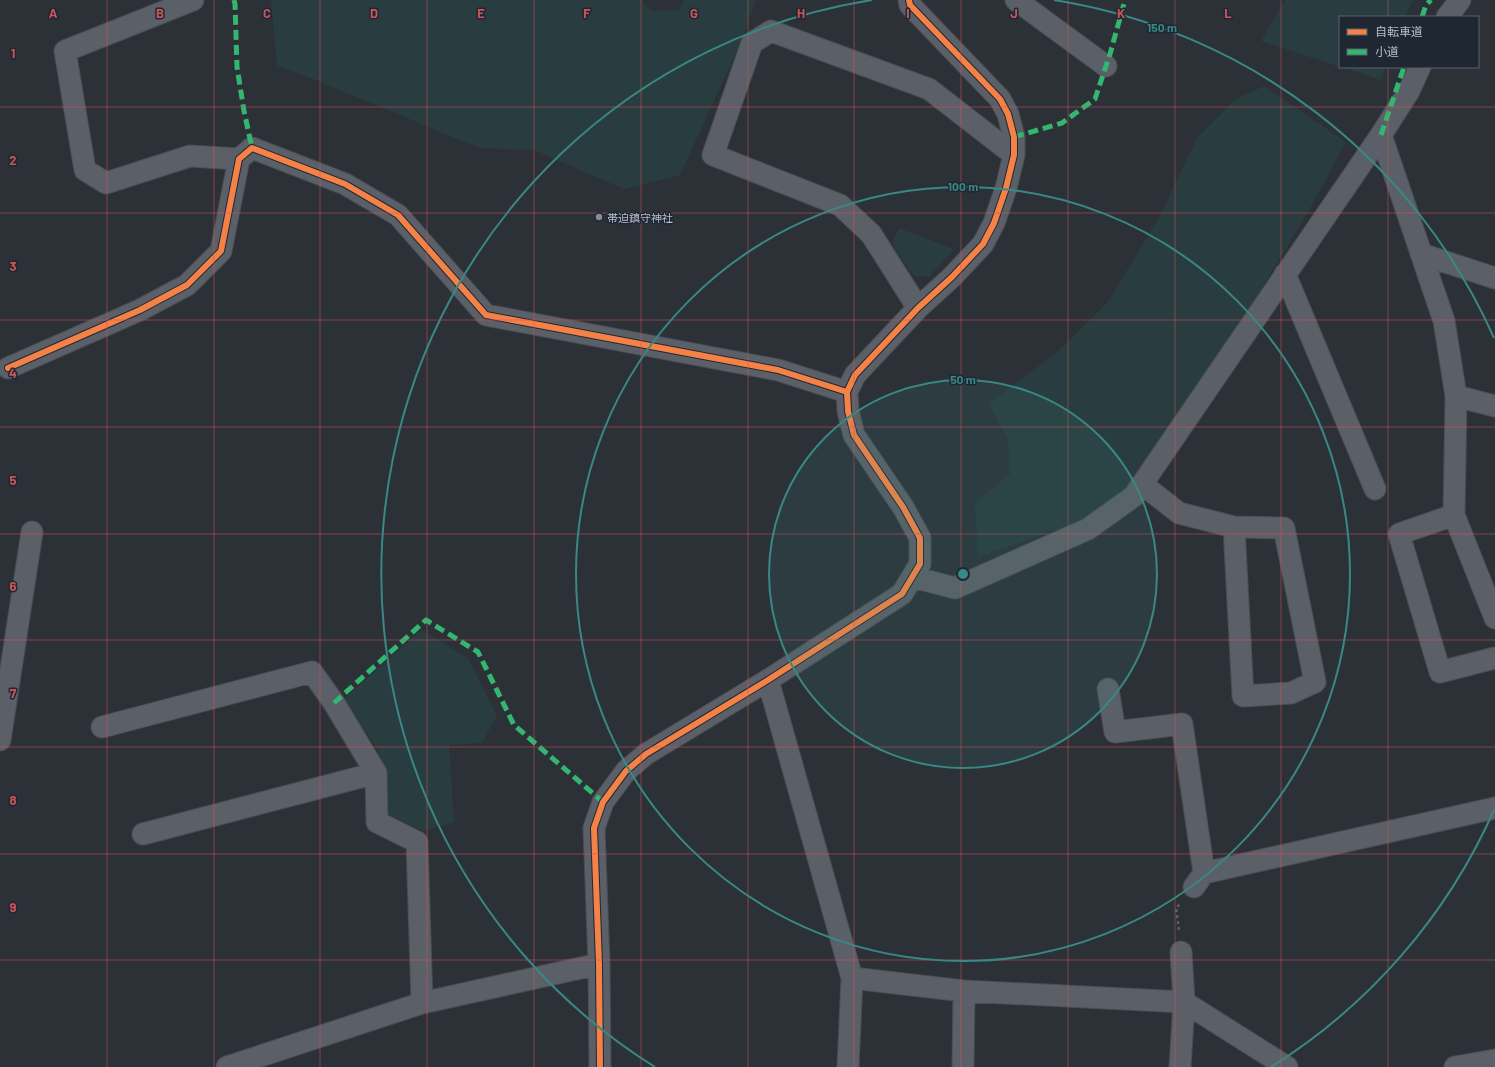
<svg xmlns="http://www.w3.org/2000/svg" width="1495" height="1067" font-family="Barlow,'Noto Sans JP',sans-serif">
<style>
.green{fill:#293c3f}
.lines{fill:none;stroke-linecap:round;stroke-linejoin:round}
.street-casing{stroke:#4a4d53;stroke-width:23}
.path{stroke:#595f64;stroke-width:2.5;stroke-dasharray:3 3;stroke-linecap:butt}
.street{stroke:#5b5f67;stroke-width:21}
.quiet{stroke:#33b770;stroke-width:5;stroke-dasharray:10 5;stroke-linecap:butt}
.cycleway-casing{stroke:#1f2733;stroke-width:8}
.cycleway{stroke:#f48246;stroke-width:6}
.grid{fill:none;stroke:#cc5558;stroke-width:1;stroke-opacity:0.55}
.ring{fill:none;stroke:#398885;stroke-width:2}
.poi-dot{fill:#868c96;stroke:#1f2733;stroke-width:1.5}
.labels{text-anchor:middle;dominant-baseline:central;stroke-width:3;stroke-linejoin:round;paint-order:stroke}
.poi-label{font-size:11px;fill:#b6bdc9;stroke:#1f2733;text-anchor:start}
.grid-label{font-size:13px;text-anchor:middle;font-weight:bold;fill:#cc5558;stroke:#1f2733;stroke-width:3;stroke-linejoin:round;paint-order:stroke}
.centre{fill:#398885;stroke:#1f2733;stroke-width:2}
.ring-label{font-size:12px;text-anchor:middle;font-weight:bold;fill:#398885;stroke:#1f2733;stroke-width:3;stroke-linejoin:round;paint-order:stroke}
</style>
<rect width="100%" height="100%" fill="#2c3138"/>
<path class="green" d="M 271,0 L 642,0 L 651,11 L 678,10 L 684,0 L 756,0 L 740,44 L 680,175 L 624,189 L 534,150 L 479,148 L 311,78 L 277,66 Z
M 1285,0 L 1413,0 L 1405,17 L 1340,17 L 1340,67 L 1261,41 Z
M 1341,67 L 1386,67 L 1381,80 Z
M 1264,86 L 1346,142 L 1307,214 L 1158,459 L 1100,515 L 978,557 L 975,503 L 1010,474 L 1008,439 L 988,404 L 1057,352 L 1107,303 L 1158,219 L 1197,138 L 1237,98 Z
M 899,228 L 954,249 L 929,277 L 914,276 L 892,244 Z
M 421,630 L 468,658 L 497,716 L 482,743 L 449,745 L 454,822 L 423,831 L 388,815 L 378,750 L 343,700 Z"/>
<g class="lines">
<defs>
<path id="street" d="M 193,0 L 65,51 L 85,170 L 106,183 L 190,156 L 239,159
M 1016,0 L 1106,66
M 1447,17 L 1460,0
M 1381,135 L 1444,321 L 1456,396 L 1454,515 L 1495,618
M 1421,254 L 1495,278
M 1285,274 L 1375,489
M 918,308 L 871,234 L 840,205 L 713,155 L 752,43 L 771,31 L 929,89 L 1014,155
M 8,368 L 140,310 L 187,285 L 221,251 L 239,159 L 252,148 L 345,184 L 398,215 L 486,315 L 778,370 L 847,392
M 1456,396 L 1495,406
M 1142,484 L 1179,513 L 1234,527 L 1284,528 L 1315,682 L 1291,693 L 1243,696 L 1234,527
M 1454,515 L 1399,534 L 1440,672 L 1495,658
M 913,577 L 955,588 L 1088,529 L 1134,496 L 1381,135 L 1409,91 L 1420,67
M 768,680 L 852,978 L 964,991 L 1184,1002 L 1287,1067
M 1108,689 L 1115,732 L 1182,724 L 1204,873 L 1194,887
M 102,727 L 312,672 L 334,703 L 376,773 L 377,822 L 417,842 L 422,1003
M 0,740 L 32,532
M 143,834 L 376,773
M 1204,873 L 1495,808
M 227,1067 L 422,1003 L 599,964
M 600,1067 L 599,964 L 594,828 L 603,802 L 626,771 L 646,754 L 768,680 L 902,594 L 920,564 L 920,538 L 903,507 L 854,435 L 848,411 L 847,392 L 855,375 L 918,308 L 952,277 L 983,244 L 994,223 L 1006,188 L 1014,155 L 1014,137 L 1008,114 L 1000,99 L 910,5 L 909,0
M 848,1067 L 852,978
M 963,1067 L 964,991
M 1180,1067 L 1184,1002 L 1181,952
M 1455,1067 L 1495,1060"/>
</defs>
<use href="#street" class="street-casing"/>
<path class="path" d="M 1179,930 L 1176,908 L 1180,904"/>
<use href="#street" class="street"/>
<path class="quiet" d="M 234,0 L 235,4 L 237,67 L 244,111 L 252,148
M 1422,17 L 1426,5 L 1431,0
M 1381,135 L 1404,67
M 1014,137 L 1062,123 L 1095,99 L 1110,54 L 1125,0
M 334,703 L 426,620 L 478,652 L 514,725 L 603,802"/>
<defs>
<path id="cycleway" d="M 8,368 L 140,310 L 187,285 L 221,251 L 239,159 L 252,148 L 345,184 L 398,215 L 486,315 L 778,370 L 847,392
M 600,1067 L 599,964 L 594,828 L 603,802 L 626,771 L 646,754 L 768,680 L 902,594 L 920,564 L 920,538 L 903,507 L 854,435 L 848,411 L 847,392 L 855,375 L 918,308 L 952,277 L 983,244 L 994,223 L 1006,188 L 1014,155 L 1014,137 L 1008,114 L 1000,99 L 910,5 L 909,0"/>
</defs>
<use href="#cycleway" class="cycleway-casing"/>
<use href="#cycleway" class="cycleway"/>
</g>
<path class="grid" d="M 107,0 L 107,1067M 214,0 L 214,1067M 320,0 L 320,1067M 427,0 L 427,1067M 534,0 L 534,1067M 641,0 L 641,1067M 748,0 L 748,1067M 854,0 L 854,1067M 961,0 L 961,1067M 1068,0 L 1068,1067M 1175,0 L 1175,1067M 1281,0 L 1281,1067M 1388,0 L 1388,17M 1388,67 L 1388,1067M 0,107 L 1495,107M 0,213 L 1495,213M 0,320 L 1495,320M 0,427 L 1495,427M 0,534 L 1495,534M 0,640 L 1495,640M 0,747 L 1495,747M 0,854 L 1495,854M 0,960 L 1495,960"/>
<circle cx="963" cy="574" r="194" fill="#398885" fill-opacity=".12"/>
<g class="ring">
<circle cx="963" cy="574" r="194"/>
<circle cx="963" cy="574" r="387"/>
<path d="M1494 810A581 581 0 0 1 1271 1067M655 1067A581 581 0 0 1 872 0M1054 0A581 581 0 0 1 1494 338"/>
</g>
<circle class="poi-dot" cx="599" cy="217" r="4"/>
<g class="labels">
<g class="poi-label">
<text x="607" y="217">帯迫鎮守神社</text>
</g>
</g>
<g class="grid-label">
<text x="53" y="18">A</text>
<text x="160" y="18">B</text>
<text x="267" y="18">C</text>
<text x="374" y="18">D</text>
<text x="481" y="18">E</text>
<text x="587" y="18">F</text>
<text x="694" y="18">G</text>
<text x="801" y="18">H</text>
<text x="908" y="18">I</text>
<text x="1014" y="18">J</text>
<text x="1121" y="18">K</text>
<text x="1228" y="18">L</text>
<text x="13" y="58">1</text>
<text x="13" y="165">2</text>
<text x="13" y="271">3</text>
<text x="13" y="378">4</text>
<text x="13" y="485">5</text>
<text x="13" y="591">6</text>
<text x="13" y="698">7</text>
<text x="13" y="805">8</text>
<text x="13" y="912">9</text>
</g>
<circle cx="963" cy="574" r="6" class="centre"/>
<g class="ring-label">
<text x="1162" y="32">150 m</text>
<text x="963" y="191">100 m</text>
<text x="963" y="384">50 m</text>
</g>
<rect x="1339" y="16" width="140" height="52" fill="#1f2733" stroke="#5b636f"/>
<rect x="1347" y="29" width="20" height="6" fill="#f48246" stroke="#5b636f"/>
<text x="1375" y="36" font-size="12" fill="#b6bdc9">自転車道</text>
<rect x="1347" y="49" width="20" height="6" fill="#33b770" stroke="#5b636f"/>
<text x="1375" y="56" font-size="12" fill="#b6bdc9">小道</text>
</svg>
